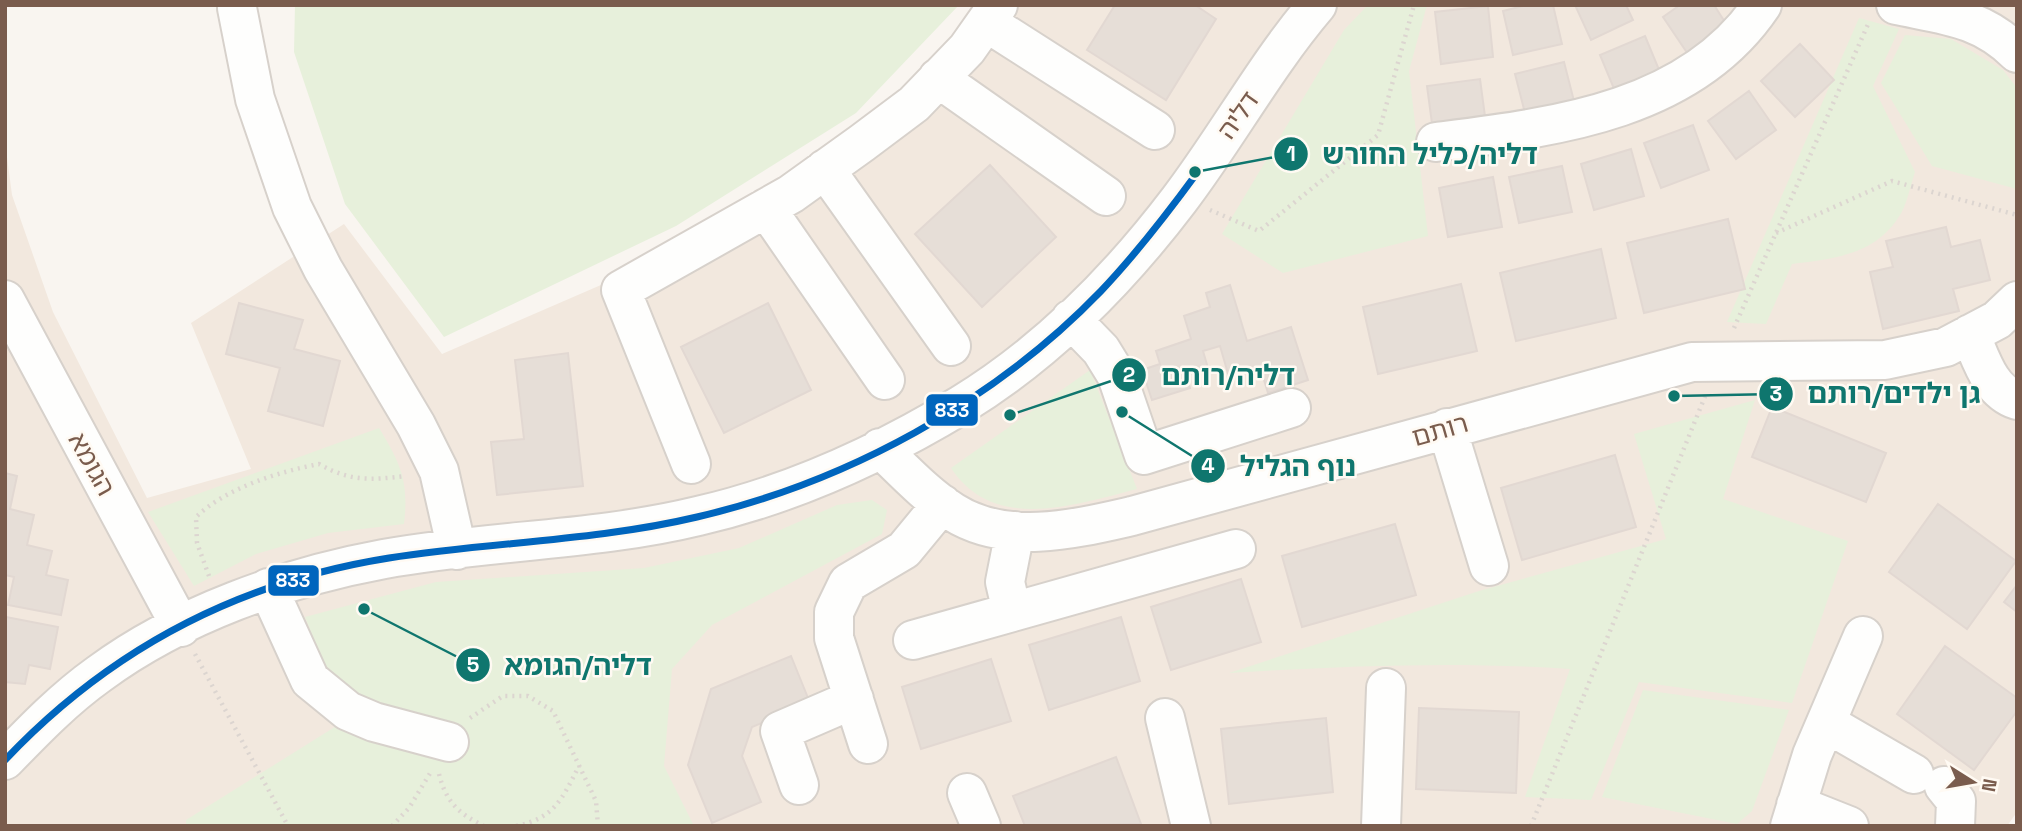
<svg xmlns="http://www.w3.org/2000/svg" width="2022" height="831" font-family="'Space Grotesk','Noto Sans Hebrew',sans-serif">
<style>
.residential{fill:#f2e8de}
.green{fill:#e7f0db}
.building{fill:#e6ded7;stroke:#e2d8d2;stroke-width:2}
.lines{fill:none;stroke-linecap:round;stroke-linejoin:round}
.minor-casing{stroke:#d7d1cb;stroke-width:42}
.path{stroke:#dcd5d0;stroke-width:4.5;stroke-dasharray:2 5;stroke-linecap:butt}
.minor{stroke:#fefefd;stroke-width:38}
.bus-1-casing{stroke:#fffaf3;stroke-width:12}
.bus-1{stroke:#0065bd;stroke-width:7}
.labels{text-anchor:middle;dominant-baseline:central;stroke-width:5;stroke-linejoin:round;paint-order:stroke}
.street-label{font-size:26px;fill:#7a5c4d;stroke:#fffaf3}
.leader{fill:none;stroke:#0f766e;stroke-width:2.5}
.callout-dot{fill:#0f766e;stroke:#fffaf3;stroke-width:2.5}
.mark-label{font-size:21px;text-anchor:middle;font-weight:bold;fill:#fff}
.callout-label{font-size:28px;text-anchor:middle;font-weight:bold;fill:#0f766e;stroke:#fffaf3;stroke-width:5;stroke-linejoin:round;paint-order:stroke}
.line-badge{stroke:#fffaf3;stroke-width:2.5}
.badge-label{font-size:19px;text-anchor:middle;font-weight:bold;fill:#fff}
</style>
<rect width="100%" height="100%" fill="#f9f5f0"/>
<path class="residential" d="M 975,5 L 2017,5 L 2017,812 L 2007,826 L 5,826 L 5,142 L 12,195 L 53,312 L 147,498 L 251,469 L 191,323 L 344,224 L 442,354 L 654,262 L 918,87 Z"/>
<path class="green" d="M 295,5 L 959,5 L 856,113 L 676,226 L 444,337 L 345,204 L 294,52 Z
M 1368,5 L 1427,5 L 1409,71 L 1428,236 L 1283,273 L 1222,234 L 1344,30 Z
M 1859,18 L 1899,29 L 1873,86 L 1915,172 C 1910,186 1907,206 1898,218 C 1874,255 1832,259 1792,264 L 1766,324 L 1727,322 Z
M 1905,35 L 1951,39 L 2003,70 L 2017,88 L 2017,189 L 1932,166 L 1881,83 Z
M 1090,370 L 1137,489 C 1074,505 994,533 951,468 Z
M 1755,400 L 1723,499 L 1848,541 L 1792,703 L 1639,682 L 1591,800 L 1525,797 L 1570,669 C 1456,661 1343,666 1229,673 L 1479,591 L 1666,539 L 1634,434 Z
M 379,428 C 401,464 409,482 404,524 L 328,533 L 256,554 L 194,586 L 148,512 Z
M 872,500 L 887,510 L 882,534 L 712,625 L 672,669 L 664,766 L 694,826 L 186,826 L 186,820 L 346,720 L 305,617 L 436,582 L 644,568 L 739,548 L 837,505 Z
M 1643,690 L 1789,710 L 1752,811 L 1737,824 L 1602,797 Z"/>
<path class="building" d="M 1115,5 L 1195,5 L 1216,19 L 1166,100 L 1087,50 Z
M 1527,5 L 1553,5 L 1562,44 L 1513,55 L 1503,11 Z
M 1575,5 L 1626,5 L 1633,20 L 1591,40 Z
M 1680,5 L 1714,5 L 1730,30 L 1690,57 L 1663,17 Z
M 1488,6 L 1493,57 L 1441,64 L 1435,12 Z
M 1645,36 L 1662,77 L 1617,96 L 1600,55 Z
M 1800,44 L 1834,80 L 1795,117 L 1761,81 Z
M 1564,62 L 1575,105 L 1526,117 L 1515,74 Z
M 1480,79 L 1486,124 L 1433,131 L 1427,86 Z
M 1749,91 L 1776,130 L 1736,159 L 1708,121 Z
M 1693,125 L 1709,170 L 1661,188 L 1644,143 Z
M 1631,149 L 1644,196 L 1594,210 L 1581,164 Z
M 990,165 L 1056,237 L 982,307 L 915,234 Z
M 1562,166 L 1572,212 L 1519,223 L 1509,177 Z
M 1493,177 L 1502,227 L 1448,237 L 1439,188 Z
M 1728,219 L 1745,289 L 1644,313 L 1627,243 Z
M 1946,227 L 1951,247 L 1980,240 L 1990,280 L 1953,289 L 1959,311 L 1883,329 L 1870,272 L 1893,267 L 1886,241 Z
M 1601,249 L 1616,318 L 1516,341 L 1500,273 Z
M 1461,284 L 1477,351 L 1378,374 L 1363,307 Z
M 1230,285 L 1247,341 L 1291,327 L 1308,380 L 1268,393 L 1260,367 L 1229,377 L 1220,346 L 1203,351 L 1208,368 L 1186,375 L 1190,388 L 1152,400 L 1142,370 L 1160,364 L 1156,351 L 1191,339 L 1184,316 L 1210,307 L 1206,293 Z
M 239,303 L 303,320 L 294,349 L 340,361 L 323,426 L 268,411 L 280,368 L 226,354 Z
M 768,303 L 811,390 L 724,433 L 681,347 Z
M 568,353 L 583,486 L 497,495 L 491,442 L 524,439 L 515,360 Z
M 1772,407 L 1886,453 L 1866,502 L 1752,457 Z
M 1615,455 L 1636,527 L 1522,560 L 1501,488 Z
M 5,473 L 17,476 L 10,509 L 34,515 L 27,545 L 52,551 L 46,575 L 68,580 L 61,615 L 8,605 L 14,577 L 5,575 Z
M 1938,504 L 2016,561 L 1967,629 L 1889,572 Z
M 1395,524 L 1416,595 L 1302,627 L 1282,556 Z
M 1241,579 L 1261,642 L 1171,670 L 1151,607 Z
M 2017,585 L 2017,612 L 2004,602 Z
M 6,617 L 58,627 L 50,669 L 29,665 L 25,684 L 5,682 Z
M 1121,617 L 1140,681 L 1049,710 L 1029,645 Z
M 1945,646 L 2017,698 L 2017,711 L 1974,770 L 1897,714 Z
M 791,656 L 810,703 L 752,727 L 742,756 L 761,802 L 712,823 L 688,765 L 711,689 Z
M 991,659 L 1011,721 L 921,749 L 902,687 Z
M 1419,708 L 1519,712 L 1516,793 L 1416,789 Z
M 1326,718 L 1333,792 L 1229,804 L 1221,729 Z
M 1116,757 L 1141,824 L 1025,826 L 1013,796 Z"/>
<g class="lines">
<defs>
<path id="minor" d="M 1896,5 C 1944,15 1981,17 2017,53
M 237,8 L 255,99 L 292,207 L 323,269 L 416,425 L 439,471 L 457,550
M 986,22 L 1155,130
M 938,78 L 1106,196
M 1436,142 C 1554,127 1690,112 1762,5
M 825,169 L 951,346
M 766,208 L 885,380
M 5,300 L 181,627
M 1071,319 L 1101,350 L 1117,376 L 1144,455 L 1291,408
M 1970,334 C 1981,358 1989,391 2017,400
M 1447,428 L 1489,566
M 880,448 C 903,470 926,495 953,512 C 1007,546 1075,529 1132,516 L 1692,362 L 1885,360 L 1946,347 L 1997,320 L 2017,301
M 691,464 L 621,290 L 791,194 L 862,143 L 914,104 L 967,49 L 998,5
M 268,588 L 310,680 L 348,711 L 374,722 L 449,742
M 1012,612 L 1005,582 L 1015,531
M 913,640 L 1236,549
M 1165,718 L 1191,826
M 1826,723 L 1914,774
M 868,744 L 834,638 L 834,612 L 848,583 L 904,550 L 942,504
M 5,760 C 35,729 64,699 99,674 C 179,615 286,577 384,559 C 488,540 595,541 698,516 C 790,495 880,454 961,405 C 1046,353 1119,279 1179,200 C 1227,137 1265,66 1317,5
M 799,785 L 780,731 L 854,699
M 1944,786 L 1956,801 L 1955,826
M 967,793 L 981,826
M 1796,805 L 1849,826
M 1381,826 L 1386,688
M 1790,826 L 1812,755 L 1863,636"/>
</defs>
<use href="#minor" class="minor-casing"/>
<path class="path" d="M 1210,210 L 1259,231 L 1378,135 L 1414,5
M 1776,233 L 1892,181 L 2017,215
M 1734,328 L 1869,22
M 209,576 L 197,543 L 196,517 C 226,488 278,472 319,464 C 351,482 371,480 406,476
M 195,654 L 288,826
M 470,718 L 503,696 L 528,696 L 553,711 L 596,801 L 598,826
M 439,774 C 446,802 459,814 484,826
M 392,826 L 409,808 L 432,770
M 516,826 C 555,818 562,799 579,766
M 1531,826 L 1706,394"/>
<use href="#minor" class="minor"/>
<defs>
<path id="bus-1" d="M 5,760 C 110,649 238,582 389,558 C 491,542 596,541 697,517 C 847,482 994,402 1101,291 C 1136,254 1167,214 1197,173"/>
</defs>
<use href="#bus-1" class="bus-1-casing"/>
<use href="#bus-1" class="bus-1"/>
</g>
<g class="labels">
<g class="street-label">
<text transform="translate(1238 115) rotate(-55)">דליה</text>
<text transform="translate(1440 430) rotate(-16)">רותם</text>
<text transform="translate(92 464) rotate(61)">הגומא</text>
</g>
</g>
<path class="leader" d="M1195 172L1291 154M1010 415L1129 375M1674 396L1776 394M1122 412L1208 466M364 609L473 665"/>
<g class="callout-dot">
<circle cx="1195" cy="172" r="7"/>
<circle cx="1010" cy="415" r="7"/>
<circle cx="1674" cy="396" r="7"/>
<circle cx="1122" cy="412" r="7"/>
<circle cx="364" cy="609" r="7"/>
<circle cx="1291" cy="154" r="18"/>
<circle cx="1129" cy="375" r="18"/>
<circle cx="1776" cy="394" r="18"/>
<circle cx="1208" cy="466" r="18"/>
<circle cx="473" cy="665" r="18"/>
</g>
<g class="mark-label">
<text x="1291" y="161">1</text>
<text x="1129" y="382">2</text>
<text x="1776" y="401">3</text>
<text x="1208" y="473">4</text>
<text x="473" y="672">5</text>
</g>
<g class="callout-label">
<text x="1430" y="164">דליה/כליל החורש</text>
<text x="1228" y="385">דליה/רותם</text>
<text x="1894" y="403">גן ילדים/רותם</text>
<text x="1298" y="476">נוף הגליל</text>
<text x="578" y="675">דליה/הגומא</text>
</g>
<g class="line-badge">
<rect x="925" y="393" width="54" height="34" rx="7" fill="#0065bd"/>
<rect x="267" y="564" width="53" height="33" rx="7" fill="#0065bd"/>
</g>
<g class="badge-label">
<text x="952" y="417">833</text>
<text x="293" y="587">833</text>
</g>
<rect width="2022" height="831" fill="none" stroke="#7a5c4d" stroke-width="14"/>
<g transform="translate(1973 782) rotate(101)" stroke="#fffaf3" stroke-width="5" paint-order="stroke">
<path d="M0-5L12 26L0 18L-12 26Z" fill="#7a5c4d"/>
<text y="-10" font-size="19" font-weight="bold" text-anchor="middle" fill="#7a5c4d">N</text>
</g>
</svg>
